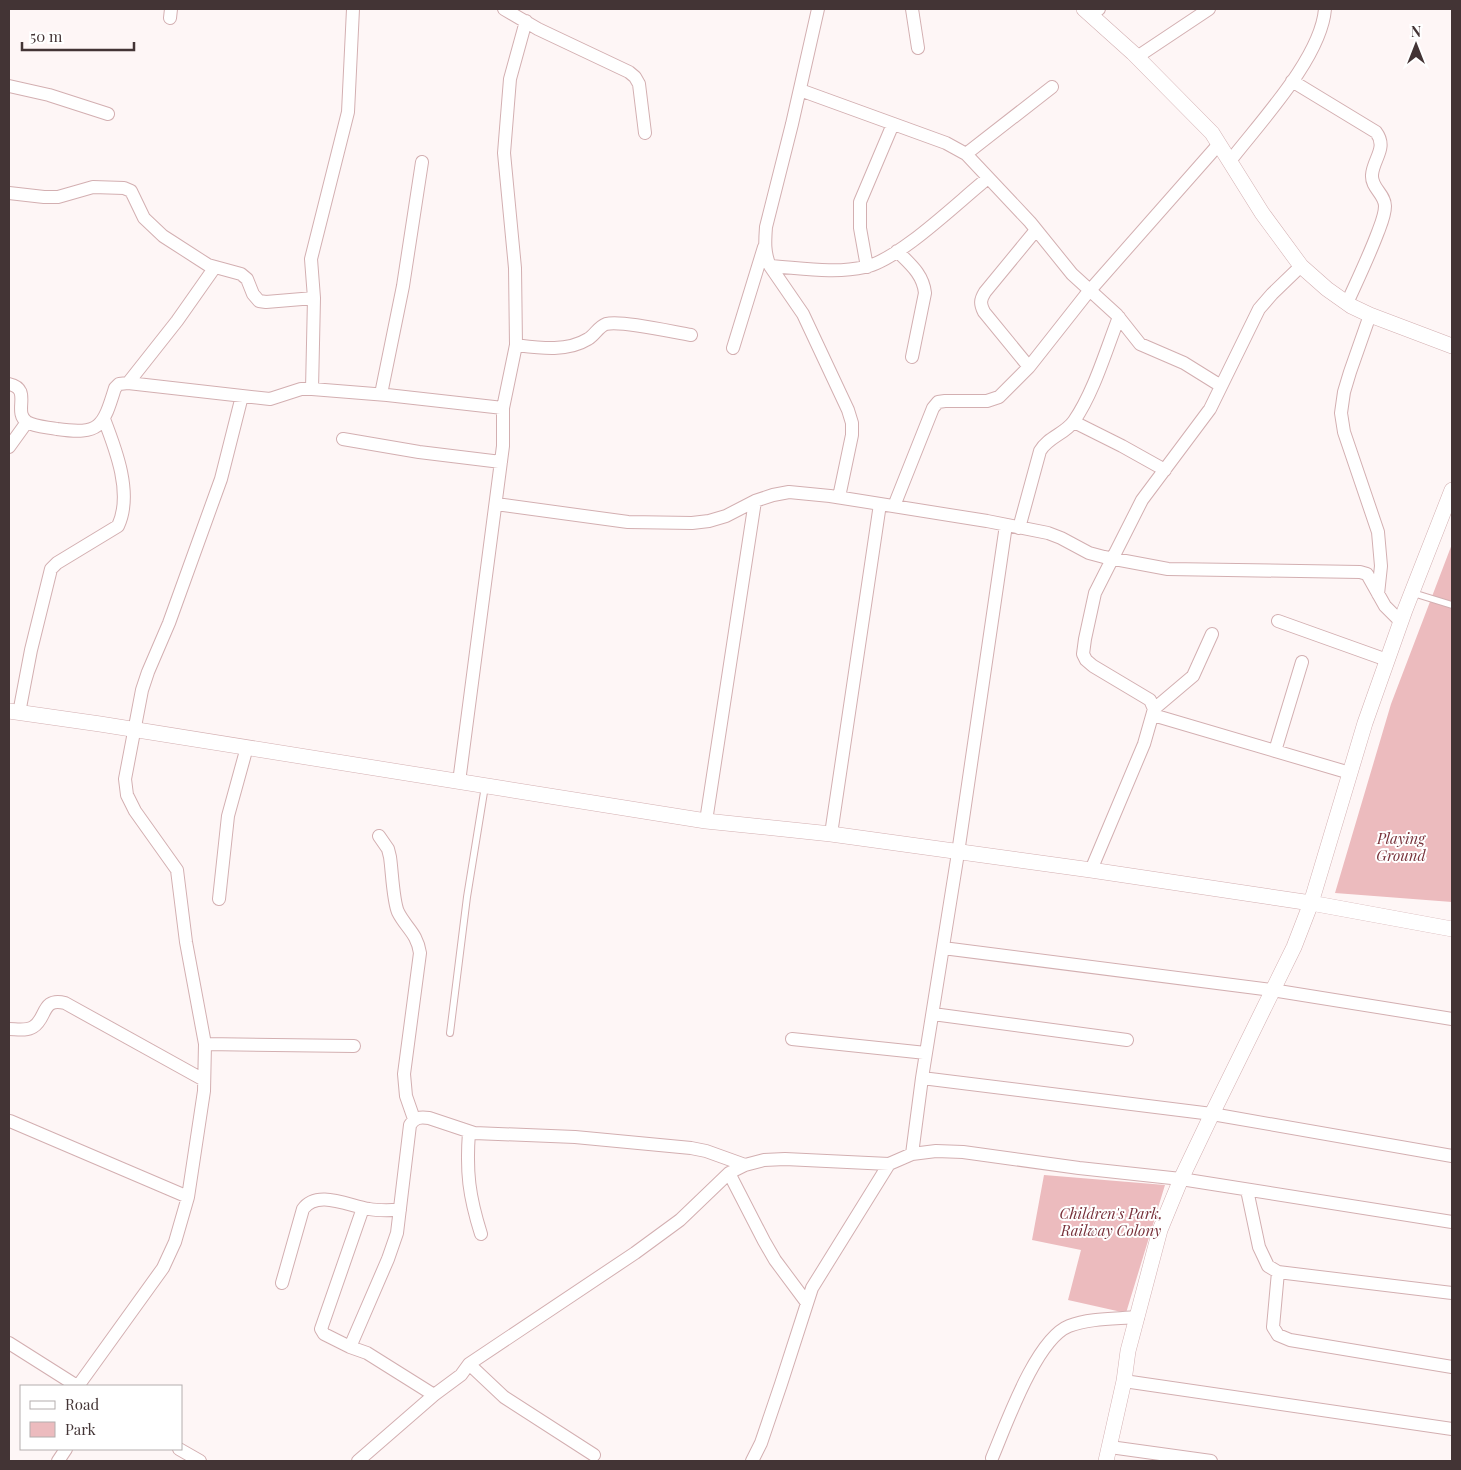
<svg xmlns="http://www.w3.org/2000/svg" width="1461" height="1470" font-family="'Playfair Display',serif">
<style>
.green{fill:#ecbbbe}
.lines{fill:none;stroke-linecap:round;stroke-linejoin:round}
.service-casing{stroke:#d3afb1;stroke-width:8}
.minor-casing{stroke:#d3afb1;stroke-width:14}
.tertiary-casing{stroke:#d3afb1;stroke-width:16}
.service{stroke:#fff;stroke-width:6}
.minor{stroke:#fff;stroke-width:12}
.tertiary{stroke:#fff;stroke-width:15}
.labels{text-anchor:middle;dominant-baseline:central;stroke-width:4;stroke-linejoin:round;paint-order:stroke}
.park-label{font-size:15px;font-style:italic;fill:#77313a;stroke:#fff}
</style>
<rect width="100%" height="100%" fill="#fef6f6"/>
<path class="green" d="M 1452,544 L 1452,902 L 1335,893 L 1391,704 Z
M 1044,1175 L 1165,1185 L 1126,1313 L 1068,1300 L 1081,1250 L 1032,1240 Z"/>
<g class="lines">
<defs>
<path id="service" d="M 1413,593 L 1452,605
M 450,1033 L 467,897 L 485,786"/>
<path id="minor" d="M 504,9 L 538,29 L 629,72 L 635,77 L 639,84 L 645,133
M 818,9 L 792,124 L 766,227 C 765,241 764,253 770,266 L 803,314 L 848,410 L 852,423 L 852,435 L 839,497
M 912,9 L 918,48
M 1091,15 L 1099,9
M 170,18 L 171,9
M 1137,57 L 1209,9
M 1292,81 L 1376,132 C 1388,148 1373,159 1372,175 C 1371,188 1385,194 1385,206 C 1385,215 1381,224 1378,232 C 1369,256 1358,279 1347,303
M 9,86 L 49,95 L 108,114
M 800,90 L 946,143 L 966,154 L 1030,222 L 1072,274 L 1117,315 L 1140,344 L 1184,363 L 1221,386
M 966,154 L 1052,87
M 1230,161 C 1260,122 1321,58 1325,9
M 9,193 L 44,197 L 58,197 L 93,187 L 124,188 L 131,191 L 144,218 L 163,236 L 208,265 L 241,274 L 247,279 L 253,294 L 259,301 L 266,302 L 314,298
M 897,251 C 910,264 923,274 925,293 L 912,357
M 770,266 C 801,268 835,274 865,267 C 899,260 959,201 988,178
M 867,267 L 860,228 L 860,202 L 893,124
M 1370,315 L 1350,372 L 1344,392 L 1341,413 L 1344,432 L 1378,532 L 1381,566 L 1378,594
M 516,345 C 540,348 567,352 588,339 C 595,335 598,327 606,324 C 621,320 673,332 691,335
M 733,348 L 764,247
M 1029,367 L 984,312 C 980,304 980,300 985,292 L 1036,230
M 128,383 L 177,321 L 215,267
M 9,384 C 33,389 12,412 27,422 C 35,427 47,427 57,429 C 100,435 103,427 115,388 L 119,384 L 128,383 L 270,399 L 301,389 L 312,389 L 387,395 L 503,408
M 312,389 L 314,298 L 311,259 L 348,112 L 353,9
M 381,394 L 403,286 L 422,162
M 1074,422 L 1122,446 L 1165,470
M 343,439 L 419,452 L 501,462
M 9,447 L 27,422
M 496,504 L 628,522 L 692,523 L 709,521 L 726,516 L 755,501 L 773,495 L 789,492 L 830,496 L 987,521 L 1048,533 L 1061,538 L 1089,553 L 1104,557 L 1168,569 L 1360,572 L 1367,574 L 1385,606 L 1401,622
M 894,506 L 933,408 L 938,402 L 945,401 L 987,401 L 999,397 L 1029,367 L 1085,296 L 1219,144
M 1019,528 L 1040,451 C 1048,437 1065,434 1074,421 C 1094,392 1106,350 1119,317
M 1278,621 L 1387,660
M 1154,709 L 1193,676 L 1212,634
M 19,713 L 31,650 L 51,569 L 57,563 L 118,526 C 133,494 116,450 104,419
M 1153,715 L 1350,773
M 1275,751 L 1302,662
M 459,782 L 503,446 L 503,408 L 516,345 L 515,268 L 504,153 L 510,79 L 526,21
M 706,821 L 755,501
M 831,834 L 880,504
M 379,836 L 388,849 L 390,857 C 392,870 393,901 398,912 C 406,928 417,933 420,953 L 404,1074 L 406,1096 L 414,1119
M 1091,870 L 1144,744 L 1154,709 L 1150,700 L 1093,666 L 1086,660 L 1083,654 L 1085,639 L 1095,593 L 1142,500 L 1210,409 L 1259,309 L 1272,294 L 1301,266
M 219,899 L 228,816 L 247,747
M 943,948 L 1272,990 L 1452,1019
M 933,1014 L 1127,1040
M 9,1029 C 16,1029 27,1031 33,1027 C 47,1019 41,997 65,1003 L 204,1080
M 792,1039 L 926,1053
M 205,1044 L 354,1046
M 922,1078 L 1212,1114 L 1452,1156
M 10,1121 L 188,1197
M 469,1132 C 466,1172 469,1196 481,1234
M 912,1154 L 922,1078 L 958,853 L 1006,525
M 729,1173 L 764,1241 L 775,1260 L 807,1303
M 1247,1190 L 1259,1247 L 1268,1266 L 1278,1272 L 1452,1293
M 1278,1272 L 1273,1327 L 1278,1335 L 1290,1340 L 1452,1367
M 282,1283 L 303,1209 C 317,1189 349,1206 369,1209 C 379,1211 390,1210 400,1210
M 9,1343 L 77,1386
M 350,1347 L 324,1334 L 321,1329 L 363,1208
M 469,1364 L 504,1397 L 594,1455
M 1124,1381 L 1452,1429
M 78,1386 L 163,1268 L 175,1242 L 188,1197 L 204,1091 L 205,1044 L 186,942 L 177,870 L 135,811 L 127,795 L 125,779 L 142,690 L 148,672 L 169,623 L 221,479 L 242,396
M 434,1395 L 367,1353 L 350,1347 L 388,1259 L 397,1233 L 410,1125 C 415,1117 420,1117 429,1118 L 474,1133 L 575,1137 L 691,1148 L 706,1151 L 745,1165
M 1110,1447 L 1211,1461
M 179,1449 L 200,1461
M 992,1458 C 1006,1425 1036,1339 1069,1326 C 1090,1318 1115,1319 1138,1317
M 58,1461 L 66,1449
M 358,1461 L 434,1395 L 461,1375 L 469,1364 L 635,1253 L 680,1220 L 729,1173 L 745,1165 L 764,1160 L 785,1159 L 889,1164 L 912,1154 L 936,1151 L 963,1152 L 1079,1168 L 1181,1179 L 1452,1222
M 752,1461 L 761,1443 L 781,1384 L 812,1288 L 889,1164"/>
<path id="tertiary" d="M 1084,9 L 1133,53 L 1212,133 L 1262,213 L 1301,266 L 1327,289 L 1351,306 L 1370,315 L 1452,346
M 9,711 L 100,724 L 706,821 L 831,834 L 1091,870 L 1311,903 L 1452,929
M 1106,1461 L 1124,1381 L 1128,1351 L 1160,1230 L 1181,1179 L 1212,1114 L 1294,947 L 1311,903 L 1365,723 L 1405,610 L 1452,490"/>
</defs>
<use href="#service" class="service-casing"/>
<use href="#minor" class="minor-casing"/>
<use href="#tertiary" class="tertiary-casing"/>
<use href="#service" class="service"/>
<use href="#minor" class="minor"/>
<use href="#tertiary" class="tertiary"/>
</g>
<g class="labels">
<g class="park-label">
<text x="1401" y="838">Playing<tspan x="1401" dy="17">Ground</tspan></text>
<text x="1111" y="1213">Children's Park,<tspan x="1111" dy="17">Railway Colony</tspan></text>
</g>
</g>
<rect width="1461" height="1470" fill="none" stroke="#433435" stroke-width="20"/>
<rect x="20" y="1385" width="162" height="65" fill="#ffffff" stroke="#b4aeae"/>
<rect x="30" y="1401" width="25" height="8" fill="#ffffff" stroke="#b4aeae"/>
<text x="65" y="1410" font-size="15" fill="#433435">Road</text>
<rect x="30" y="1422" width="25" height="15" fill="#ecbbbe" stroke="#b4aeae"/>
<text x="65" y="1435" font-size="15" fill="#433435">Park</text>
<g transform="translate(1416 45)" stroke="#ffffff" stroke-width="4" paint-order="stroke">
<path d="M0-4L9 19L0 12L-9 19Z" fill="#433435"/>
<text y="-8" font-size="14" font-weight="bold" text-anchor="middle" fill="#433435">N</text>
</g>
<path d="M22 42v8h112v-8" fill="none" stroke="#433435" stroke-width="2.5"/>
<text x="30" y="42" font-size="15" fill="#433435" stroke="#ffffff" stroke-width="4" paint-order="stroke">50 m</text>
</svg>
